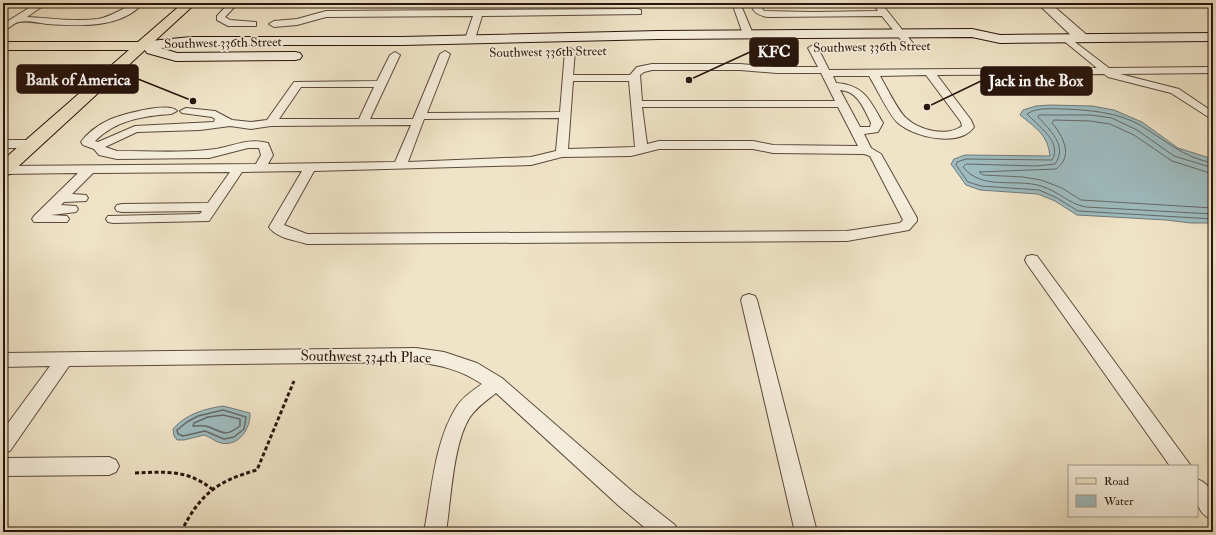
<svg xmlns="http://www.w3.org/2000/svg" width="1216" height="535" font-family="'IM FELL Double Pica',serif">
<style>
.water{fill:#9ebcc0;stroke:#6f7978}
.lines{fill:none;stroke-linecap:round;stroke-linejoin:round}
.shore-far1{stroke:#646866;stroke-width:1}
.shore{stroke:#646866;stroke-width:1.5}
.service-casing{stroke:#5b493b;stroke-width:2}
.minor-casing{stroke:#5b493b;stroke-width:2}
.secondary-casing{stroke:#29150c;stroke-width:2}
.primary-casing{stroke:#29150c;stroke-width:2}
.path{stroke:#29150c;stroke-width:3;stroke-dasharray:4 2.5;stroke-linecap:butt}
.service{fill:#f5eddb;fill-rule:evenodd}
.minor{fill:#f5eddb;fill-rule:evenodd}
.secondary{fill:#f5eddb;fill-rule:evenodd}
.primary{fill:#f0e4c8;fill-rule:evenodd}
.labels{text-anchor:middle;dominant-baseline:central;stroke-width:3.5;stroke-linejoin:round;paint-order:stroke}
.far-street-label{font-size:13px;fill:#29150c;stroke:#f5eddb}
.street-label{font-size:15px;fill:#29150c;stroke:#f5eddb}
.leader{fill:none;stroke:#29150c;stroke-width:1.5}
.callout-dot{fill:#29150c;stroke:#f5eddb;stroke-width:1.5}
.callout{fill:#29150c;stroke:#29150c;stroke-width:1.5}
.callout-label{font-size:16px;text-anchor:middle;font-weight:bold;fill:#fff}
</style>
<rect width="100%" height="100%" fill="#f0e4c8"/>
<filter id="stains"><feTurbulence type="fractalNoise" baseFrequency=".005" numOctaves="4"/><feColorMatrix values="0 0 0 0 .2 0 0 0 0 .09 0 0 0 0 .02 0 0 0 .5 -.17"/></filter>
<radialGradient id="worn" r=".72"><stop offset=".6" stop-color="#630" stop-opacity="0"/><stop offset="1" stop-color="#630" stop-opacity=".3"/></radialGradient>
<path class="water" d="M 1050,105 L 1092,106 L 1114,110 L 1142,122 L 1178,148 L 1213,159 L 1213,223 L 1191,223 L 1166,220 L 1077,215 L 1055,201 L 1038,194 L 980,190 L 966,185 L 951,164 L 954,159 L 965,155 L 1050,156 C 1048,135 1036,128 1020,115 L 1023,110 L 1036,106 Z
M 223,406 L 250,413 C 251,428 239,447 221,443 C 215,442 211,437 204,435 L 184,440 L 177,440 L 174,436 L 173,429 C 186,414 204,409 223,406 Z"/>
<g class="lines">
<path class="shore-far1" d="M 1213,163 C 1184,158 1165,140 1140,125 C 1117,112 1089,110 1063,109 C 1051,109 1037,107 1027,114 C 1037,125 1063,142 1052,160 L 966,159 L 957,162 L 956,165 L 968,182 L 981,186 L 1039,190 L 1057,198 L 1078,211 L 1213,219
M 1213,168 L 1174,156 L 1137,130 L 1112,118 L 1091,115 L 1039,115 L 1038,117 C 1050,130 1068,146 1055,164 L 1036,166 L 966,164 L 963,167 C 982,191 1015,178 1041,186 C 1058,191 1069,204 1086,207 L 1213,214
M 1213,174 L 1172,161 L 1134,135 L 1110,124 L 1090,121 L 1054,120 L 1052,123 C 1063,136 1074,156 1056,169 L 979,172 L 983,175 L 1023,177 L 1041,180 L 1062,188 L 1081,200 L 1213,208"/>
<path class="shore" d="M 223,410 L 246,417 L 244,429 L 234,437 L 224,439 L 205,431 L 183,436 L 178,434 L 177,430 L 187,422 L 198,416 Z
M 223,415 L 240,419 L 240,426 C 225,437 224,433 209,427 C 204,425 198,426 193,426 L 194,423 L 208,417 Z"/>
<defs>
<path id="service" d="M 37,3 L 47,3 L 27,17 C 50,18 74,22 98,19 C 115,16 128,3 143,3 C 121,29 78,26 47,24 C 39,23 27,20 19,22 C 13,23 9,29 3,31 L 3,24 Z
M 229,3 L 238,3 L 225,17 L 230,20 L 256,22 L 256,26 L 228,26 L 217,20 L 217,16 Z
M 732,3 L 740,3 L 753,34 L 751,36 L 745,36 L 743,34 Z
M 750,3 L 758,3 L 764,11 L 813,12 L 878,11 L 874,5 L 876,3 L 881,3 L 916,47 L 911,50 L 908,49 L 882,16 L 768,17 C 757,15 754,13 750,3 Z
M 638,9 L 641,10 L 641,14 L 482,16 L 475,39 L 470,42 L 465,39 L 473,16 L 326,17 L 297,25 L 274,27 L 269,24 L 274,21 L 297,19 L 326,11 Z
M 1067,36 L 1109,68 L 1213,67 L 1213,73 L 1120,74 L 1179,89 L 1213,112 L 1213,120 L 1171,93 L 1108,77 L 1104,74 L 937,75 L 971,120 L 974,127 C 959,148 914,137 898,123 C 889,115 876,87 869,76 L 833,76 L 836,83 C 865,85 870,101 883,123 L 878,132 L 864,134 L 871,148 L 881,154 L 917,218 L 917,221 L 909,230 L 847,241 L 307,244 C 295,240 276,238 269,227 L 302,171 L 242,172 L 209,221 L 113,223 L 108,222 L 106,219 L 108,216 L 200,214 L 202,211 L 122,212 L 117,211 L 115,208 L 117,205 L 122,204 L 208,203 L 230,172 L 93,173 L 72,194 L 86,195 L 88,198 L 86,201 L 64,202 L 61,205 L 76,206 L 78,209 L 76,212 L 51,215 L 67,216 L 69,219 L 67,222 L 34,222 L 32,219 L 34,216 L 78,173 L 3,174 L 3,166 L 256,164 L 261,155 L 259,148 L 248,148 L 209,158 L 117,159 L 99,155 L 94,149 L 83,145 L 81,142 C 88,132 100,124 111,119 C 121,115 169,101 177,111 L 171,114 C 143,116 116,120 95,141 L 98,142 L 135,126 L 214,122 L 215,119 L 212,117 L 182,113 L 180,111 L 186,108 L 215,111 L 232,120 L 251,122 L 267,120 L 294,82 L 377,81 L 390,55 L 395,52 L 400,55 L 370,119 L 413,119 L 440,54 L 445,51 L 450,54 L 427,113 L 560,112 L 565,51 L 570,48 L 575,51 L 573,75 L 630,75 L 637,67 L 652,64 L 740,64 L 777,67 L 818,67 L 808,48 L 813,45 L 818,48 L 829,70 L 1097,68 L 1064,41 L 1064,37 ZM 652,70 L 740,70 L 777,73 L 821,73 L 835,101 L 642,101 L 640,75 L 644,72 ZM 926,75 L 961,122 L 962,126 C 947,137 920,131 906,118 C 898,111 886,86 880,76 ZM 573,81 L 629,81 L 635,147 L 568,149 ZM 301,87 L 374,87 L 359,119 L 279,119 ZM 840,90 C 858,91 864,109 871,123 L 870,127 L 860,127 ZM 642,107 L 838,107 L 858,146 L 773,145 L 753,141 L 659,141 L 647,144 ZM 559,118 L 556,151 L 531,157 L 408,162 L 424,119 ZM 411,125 L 395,162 L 268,164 L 273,155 L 268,143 C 244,137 230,149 207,150 C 178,153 147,151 117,151 L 105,147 L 137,132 L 200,130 L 230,126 L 251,129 L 271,126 ZM 659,149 L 753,149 L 773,153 L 864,154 L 870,156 L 903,220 L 900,223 L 847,231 L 307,234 L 284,225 L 314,171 L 531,165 L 562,157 L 631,156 Z
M 3,140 L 31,140 L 37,144 L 31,148 L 3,148 Z
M 1032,255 L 1037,256 L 1191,466 L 1170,466 L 1027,264 L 1025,260 L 1027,256 Z
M 749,294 L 755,296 L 757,300 L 817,532 L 795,532 L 741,300 L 743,296 Z
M 416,348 L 444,352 L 477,363 L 502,378 L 633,492 L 675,525 L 678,532 L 650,532 L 619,506 L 496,393 C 487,400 477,407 470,417 C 453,443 451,500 446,532 L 424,532 C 432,491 434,442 457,406 C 463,397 473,390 482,384 C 461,370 441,365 416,362 L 69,366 L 10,451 L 3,453 L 3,430 L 50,366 L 3,367 L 3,353 Z
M 109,457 L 116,460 L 119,466 L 116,472 L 109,475 L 3,476 L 3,458 Z
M 1197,479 C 1216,486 1213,503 1213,520 C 1193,512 1197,496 1197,479 Z"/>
<path id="minor" d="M 1037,3 L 1050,3 L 1088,36 L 1090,39 L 1088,42 L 1078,42 Z"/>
<path id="secondary" d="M 972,29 L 1000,35 L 1213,33 L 1213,41 L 1000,43 L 972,37 L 659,39 L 402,45 L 191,45 L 161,48 L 177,53 L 295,52 L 300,53 L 302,56 L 300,59 L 295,60 L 176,61 L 147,53 L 145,50 L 135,49 L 133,46 L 135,43 L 140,42 L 191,37 L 402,37 L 659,31 Z"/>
<path id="primary" d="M 183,3 L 196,3 L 10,174 L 3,176 L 3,160 L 129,50 L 3,50 L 3,42 L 138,42 Z"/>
</defs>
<use href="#service" class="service-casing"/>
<use href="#minor" class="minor-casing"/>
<use href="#secondary" class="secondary-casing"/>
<use href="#primary" class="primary-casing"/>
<path class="path" d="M 135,473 C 166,472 186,469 212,489
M 181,532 C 200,494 217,481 257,470 L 294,381"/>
<use href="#service" class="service"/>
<use href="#minor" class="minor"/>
<use href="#secondary" class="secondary"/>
<use href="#primary" class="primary"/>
</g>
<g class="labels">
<g class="far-street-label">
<text transform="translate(223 43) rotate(-1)">Southwest 336th Street</text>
<text transform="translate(872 47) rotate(-1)">Southwest 336th Street</text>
<text transform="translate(548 52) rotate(-1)">Southwest 336th Street</text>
</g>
<g class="street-label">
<text transform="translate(366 357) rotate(1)">Southwest 334th Place</text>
</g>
</g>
<path class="leader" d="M689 80L750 52M193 101L138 79M927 107L981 81"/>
<g class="callout-dot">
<circle cx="689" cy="80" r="4"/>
<circle cx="193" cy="101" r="4"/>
<circle cx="927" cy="107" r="4"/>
</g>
<g class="callout">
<rect x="750" y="38" width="48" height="28" rx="4"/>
<rect x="17" y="65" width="121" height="28" rx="4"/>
<rect x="981" y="67" width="111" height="28" rx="4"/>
</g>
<g class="callout-label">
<text x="774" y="57">KFC</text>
<text x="78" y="85">Bank of America</text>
<text x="1036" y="86">Jack in the Box</text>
</g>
<rect width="1216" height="535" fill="none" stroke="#f0e4c8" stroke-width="16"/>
<rect x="4" y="4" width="1208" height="527" fill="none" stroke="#29150c" stroke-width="2"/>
<rect x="8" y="8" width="1200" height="519" fill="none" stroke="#29150c"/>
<rect x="1068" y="465" width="130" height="52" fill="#f5eddb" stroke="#a39788"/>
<rect x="1076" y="478" width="20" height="6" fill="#f0e4c8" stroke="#a39788"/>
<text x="1104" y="485" font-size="12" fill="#29150c">Road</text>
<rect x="1076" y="495" width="20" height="12" fill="#9ebcc0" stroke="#a39788"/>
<text x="1104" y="505" font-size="12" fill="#29150c">Water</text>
<rect width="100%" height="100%" filter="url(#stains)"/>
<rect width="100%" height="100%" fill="url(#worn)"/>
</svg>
